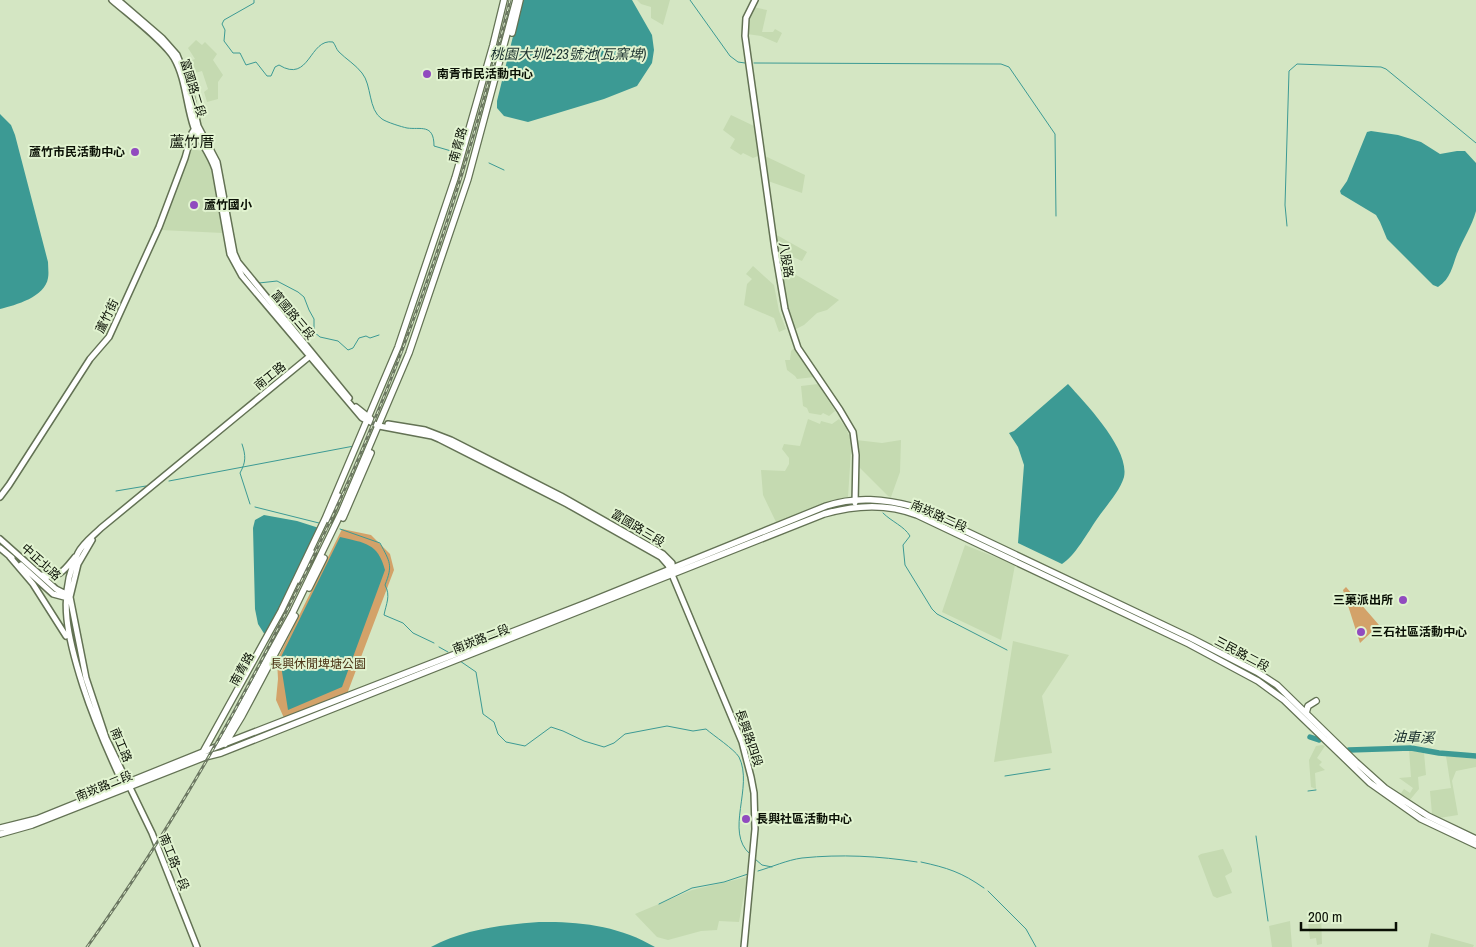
<svg xmlns="http://www.w3.org/2000/svg" width="1476" height="947" font-family="'Archivo Narrow','Noto Sans TC',sans-serif">
<style>
.built{fill:#c5dab1}
.green{fill:#d3a269}
.water{fill:#3c9a94}
.lines{fill:none;stroke-linecap:round;stroke-linejoin:round}
.stream{stroke:#3c9a94;stroke-width:1}
.river{stroke:#3c9a94;stroke-width:5.5}
.secondary-casing{stroke:#637254;stroke-width:8}
.primary-casing{stroke:#637254;stroke-width:8}
.secondary{stroke:#fff;stroke-width:5}
.primary{stroke:#fff;stroke-width:5.5}
.rail-casing{stroke:#6c7862;stroke-width:3}
.rail{stroke:#e1f3d0;stroke-width:1;stroke-dasharray:4;stroke-linecap:butt}
.poi-dot{fill:#914bbf;stroke:#e1f3d0;stroke-width:2}
.labels{text-anchor:middle;dominant-baseline:central;stroke-width:4;stroke-linejoin:round;paint-order:stroke}
.poi-label{font-size:12px;font-weight:bold;fill:#0a1005;stroke:#e1f3d0;text-anchor:start}
.street-label{font-size:12px;fill:#0a1005;stroke:#e1f3d0}
.park-label{font-size:12px;fill:#4b3315;stroke:#e1f3d0}
.water-label{font-size:14px;font-style:italic;fill:#192f2d;stroke:#e1f3d0}
.quarter-label{font-size:15px;fill:#0a1005;stroke:#e1f3d0}
</style>
<rect width="100%" height="100%" fill="#d4e6c3"/>
<path class="built" d="M 637,0 L 670,0 L 663,25 L 651,18 L 651,7 L 641,4 Z
M 753,7 L 767,10 L 762,32 L 773,32 L 775,29 L 782,33 L 777,43 L 761,36 L 747,34 L 748,20 Z
M 196,40 L 202,45 L 205,42 L 217,54 L 213,60 L 223,75 L 218,82 L 218,99 L 207,102 L 204,92 L 208,89 L 202,71 L 188,75 L 183,64 L 195,59 L 188,48 Z
M 731,115 L 754,126 L 758,156 L 753,158 L 743,153 L 741,155 L 730,148 L 735,139 L 723,130 Z
M 190,149 L 203,151 L 211,167 L 223,233 L 161,230 Z
M 765,156 L 805,175 L 802,193 L 768,181 Z
M 775,234 L 807,252 L 802,261 L 777,250 Z
M 779,265 L 839,300 L 827,310 L 817,313 L 804,325 L 794,330 L 785,305 Z
M 753,266 L 774,285 L 779,311 L 786,329 L 779,332 L 774,318 L 744,305 L 747,284 L 752,279 L 746,274 Z
M 795,347 L 814,377 L 797,379 L 795,376 L 787,370 L 785,360 L 790,360 L 791,351 Z
M 818,384 L 835,411 L 829,416 L 823,413 L 821,415 L 809,413 L 807,408 L 803,406 L 801,386 Z
M 808,419 L 820,424 L 821,421 L 832,424 L 839,419 L 846,428 L 850,438 L 851,451 L 848,497 L 833,500 L 776,522 L 763,495 L 761,470 L 785,471 L 789,464 L 789,458 L 782,449 L 784,444 L 800,446 Z
M 856,440 L 882,443 L 901,440 L 900,472 L 891,497 L 888,496 L 857,465 Z
M 965,545 L 1015,565 L 1001,640 L 942,612 Z
M 1013,641 L 1069,655 L 1042,696 L 1052,753 L 994,762 Z
M 1322,745 L 1325,746 L 1317,758 L 1322,762 L 1319,765 L 1325,770 L 1315,773 L 1316,789 L 1311,787 L 1309,760 L 1316,746 Z
M 1409,750 L 1424,753 L 1426,775 L 1418,777 L 1419,789 L 1409,801 L 1399,796 L 1404,789 L 1410,793 L 1413,788 L 1399,778 L 1411,777 Z
M 1446,756 L 1476,759 L 1476,767 L 1456,771 L 1452,781 L 1458,815 L 1439,818 L 1432,814 L 1430,791 L 1451,788 Z
M 1223,849 L 1232,869 L 1232,872 L 1225,876 L 1232,893 L 1217,898 L 1213,896 L 1198,856 L 1201,854 Z
M 747,877 L 739,922 L 719,921 L 717,930 L 701,931 L 668,940 L 657,937 L 635,914 L 692,890 Z
M 1321,913 L 1322,944 L 1317,945 L 1316,938 L 1310,939 L 1307,916 Z
M 1290,921 L 1292,947 L 1272,947 L 1269,926 Z
M 1431,933 L 1474,945 L 1473,947 L 1428,947 Z"/>
<path class="green" d="M 342,529 L 371,535 L 390,554 L 394,570 L 347,694 L 284,718 L 276,700 L 278,679 L 277,660 Z
M 1346,587 L 1379,625 L 1360,643 L 1343,590 Z"/>
<path class="water" d="M 522,0 L 632,0 L 652,35 L 654,50 L 652,63 L 637,86 L 604,99 L 528,122 L 504,116 L 497,108 L 497,101 Z
M 0,114 L 11,125 L 15,135 L 48,262 C 48,267 49,273 48,278 C 45,297 16,305 0,309 Z
M 1371,131 L 1398,135 L 1421,142 L 1440,154 L 1457,151 L 1465,151 L 1476,163 C 1476,178 1476,196 1476,211 C 1472,226 1463,239 1457,254 C 1452,267 1451,278 1438,287 L 1433,285 L 1387,239 L 1380,222 L 1376,215 L 1341,194 L 1340,191 L 1347,181 L 1367,132 Z
M 1068,384 C 1085,403 1130,449 1124,477 C 1120,491 1106,506 1097,519 C 1088,532 1075,556 1062,564 L 1018,543 L 1024,465 L 1018,447 L 1009,433 L 1014,431 Z
M 264,515 L 297,521 L 319,528 L 265,635 L 258,624 L 255,609 L 253,528 L 255,520 Z
M 340,537 C 365,543 378,543 385,570 L 342,687 L 288,710 L 280,659 Z
M 539,922 C 579,921 620,926 655,947 L 431,947 C 465,929 502,925 539,922 Z"/>
<g class="lines">
<path class="stream" d="M 254,0 L 254,3 L 224,20 L 222,24 L 225,30 L 224,41 L 233,53 L 240,53 L 246,65 L 256,62 L 267,76 L 271,76 L 275,67 L 279,65 C 310,84 309,38 333,42 C 336,46 336,49 339,52 C 346,59 356,65 362,73 C 372,85 368,110 382,119 C 386,122 402,127 407,128 C 420,130 434,123 434,146 L 458,153
M 690,0 L 730,56 L 738,62 L 745,63
M 754,63 L 1001,64 L 1009,67 L 1055,134 L 1056,216
M 489,163 L 504,170
M 1287,226 L 1285,205 L 1289,71 L 1297,64 L 1381,67 L 1386,69 L 1476,143
M 259,283 L 277,281 L 298,292 L 304,297 L 309,310 L 314,319 L 314,332 L 320,337 L 338,341 L 348,350 L 353,348 L 359,338 L 366,336 L 370,338 L 379,335
M 242,444 C 246,456 246,462 240,473 L 250,504
M 169,481 L 354,446
M 116,491 L 146,486
M 255,507 L 319,523
M 883,513 C 892,522 904,526 910,536 L 903,545 L 905,565 L 932,609 L 937,614 L 1007,650
M 340,529 L 380,543 C 390,562 393,565 385,585 C 391,596 386,604 384,615 L 403,623 L 413,633 L 434,643
M 439,647 L 448,652
M 460,661 L 476,672 L 483,714 L 494,722 L 498,734 L 506,742 L 525,746 L 551,727 L 563,731 L 584,741 L 604,747 L 614,743 L 625,734 L 667,726 L 693,731 L 706,729 C 714,736 734,749 739,757 C 754,787 724,832 750,854
M 1005,776 L 1050,769
M 1308,791 L 1316,790
M 1256,836 L 1268,921
M 755,859 L 762,865 L 772,867
M 921,862 C 948,868 961,872 984,888
M 758,871 C 772,867 787,860 802,858 C 841,854 879,856 917,862
M 988,891 L 1026,929 L 1036,947
M 659,904 L 692,888 L 724,882 L 748,874"/>
<path class="river" d="M 1310,737 L 1319,740
M 1349,750 L 1411,748 L 1439,753 L 1476,756"/>
<defs>
<path id="secondary" d="M 112,0 C 128,14 164,41 174,58 C 186,79 186,105 194,128 C 200,142 210,154 215,169 L 230,254 L 242,276 L 362,418 L 379,426 L 432,436 L 439,439 L 567,504 L 661,557 L 668,565 L 742,742 L 751,777 L 754,793 L 755,829 L 744,947
M 118,0 L 162,38 L 177,55 L 188,82 L 198,126 L 217,162 L 234,253 L 238,262 L 349,398
M 755,0 L 746,18 L 745,36 L 775,250 L 785,309 L 798,348 L 840,410 L 853,432 L 856,455 L 855,503
M 356,407 L 371,419
M 388,424 L 425,430 L 451,440 L 561,496 L 663,554 L 672,563 L 673,571
M 0,497 L 9,485 L 90,359 L 109,337 L 159,227 L 185,158 L 192,133 L 196,127
M 0,539 L 56,589 L 68,595
M 92,540 L 78,564 L 70,597 L 86,678 L 106,738 L 152,833 L 197,947
M 0,548 L 12,558
M 10,557 L 33,584 L 66,636
M 21,565 L 53,594 L 68,598
M 42,575 C 59,580 66,568 75,557
M 126,786 L 123,784 C 108,752 94,720 83,686 C 69,642 56,596 78,553 C 83,543 94,535 101,528 L 310,356"/>
<path id="primary" d="M 512,33 L 520,0
M 343,518 L 371,453
M 329,520 L 339,496
M 299,580 L 313,553
M 309,588 L 324,558
M 1306,713 L 1308,706 L 1316,701
M 225,744 L 242,716 L 295,616
M 220,745 L 293,612 L 341,513 L 409,353 L 468,179 L 516,0
M 203,752 L 281,611 L 325,519 L 398,347 L 455,178 L 493,45 L 504,0
M 0,828 L 37,819 L 203,752 L 589,602 L 826,506 C 856,496 885,499 915,507 L 1191,638 L 1257,672 L 1277,685 L 1356,762 L 1385,788 L 1428,816 L 1476,839
M 0,834 L 32,825 L 205,757 L 221,753 L 824,514 C 855,505 887,503 917,515 L 1189,644 L 1258,681 L 1284,700 L 1370,783 L 1421,819 L 1476,845"/>
</defs>
<use href="#secondary" class="secondary-casing"/>
<use href="#primary" class="primary-casing"/>
<use href="#secondary" class="secondary"/>
<use href="#primary" class="primary"/>
<defs>
<path id="rail" d="M 87,947 C 168,834 238,711 299,586 C 324,535 348,485 369,433 C 416,322 454,207 486,91 C 494,61 503,31 510,0"/>
</defs>
<use href="#rail" class="rail-casing"/>
<use href="#rail" class="rail"/>
</g>
<g class="poi-dot">
<circle cx="427" cy="74" r="5"/>
<circle cx="135" cy="152" r="5"/>
<circle cx="194" cy="205" r="5"/>
<circle cx="1403" cy="600" r="5"/>
<circle cx="1361" cy="632" r="5"/>
<circle cx="746" cy="819" r="5"/>
</g>
<g class="labels">
<g class="poi-label">
<text x="437" y="74">南青市民活動中心</text>
<text x="125" y="152" text-anchor="end">蘆竹市民活動中心</text>
<text x="204" y="205">蘆竹國小</text>
<text x="1393" y="600" text-anchor="end">三菓派出所</text>
<text x="1371" y="632">三石社區活動中心</text>
<text x="756" y="819">長興社區活動中心</text>
</g>
<g class="street-label">
<text transform="translate(193 88) rotate(73)">富國路二段</text>
<text transform="translate(458 145) rotate(-74)">南青路</text>
<text transform="translate(786 260) rotate(81)">八股路</text>
<text transform="translate(293 315) rotate(50)">富國路三段</text>
<text transform="translate(107 316) rotate(-64)">蘆竹街</text>
<text transform="translate(270 376) rotate(-39)">南工路</text>
<text transform="translate(939 516) rotate(24)">南崁路二段</text>
<text transform="translate(638 528) rotate(31)">富國路三段</text>
<text transform="translate(41 562) rotate(42)">中正北路</text>
<text transform="translate(481 639) rotate(-21)">南崁路二段</text>
<text transform="translate(1242 654) rotate(28)">三民路二段</text>
<text transform="translate(242 669) rotate(-61)">南青路</text>
<text transform="translate(749 738) rotate(71)">長興路四段</text>
<text transform="translate(121 745) rotate(67)">南工路</text>
<text transform="translate(104 786) rotate(-22)">南崁路二段</text>
<text transform="translate(174 862) rotate(68)">南工路一段</text>
</g>
<g class="park-label">
<text x="318" y="664">長興休閒埤塘公園</text>
</g>
<g class="water-label">
<text x="568" y="54">桃園大圳2-23號池(瓦窯埤)</text>
<text transform="translate(1413 737) rotate(3)">油車溪</text>
</g>
<g class="quarter-label">
<text x="192" y="141">蘆竹厝</text>
</g>
</g>
<path d="M1301 922v8h95v-8" fill="none" stroke="#0a1005" stroke-width="2.5"/>
<text x="1308" y="922" font-size="15" fill="#0a1005" stroke="#e1f3d0" stroke-width="4" paint-order="stroke">200 m</text>
</svg>
